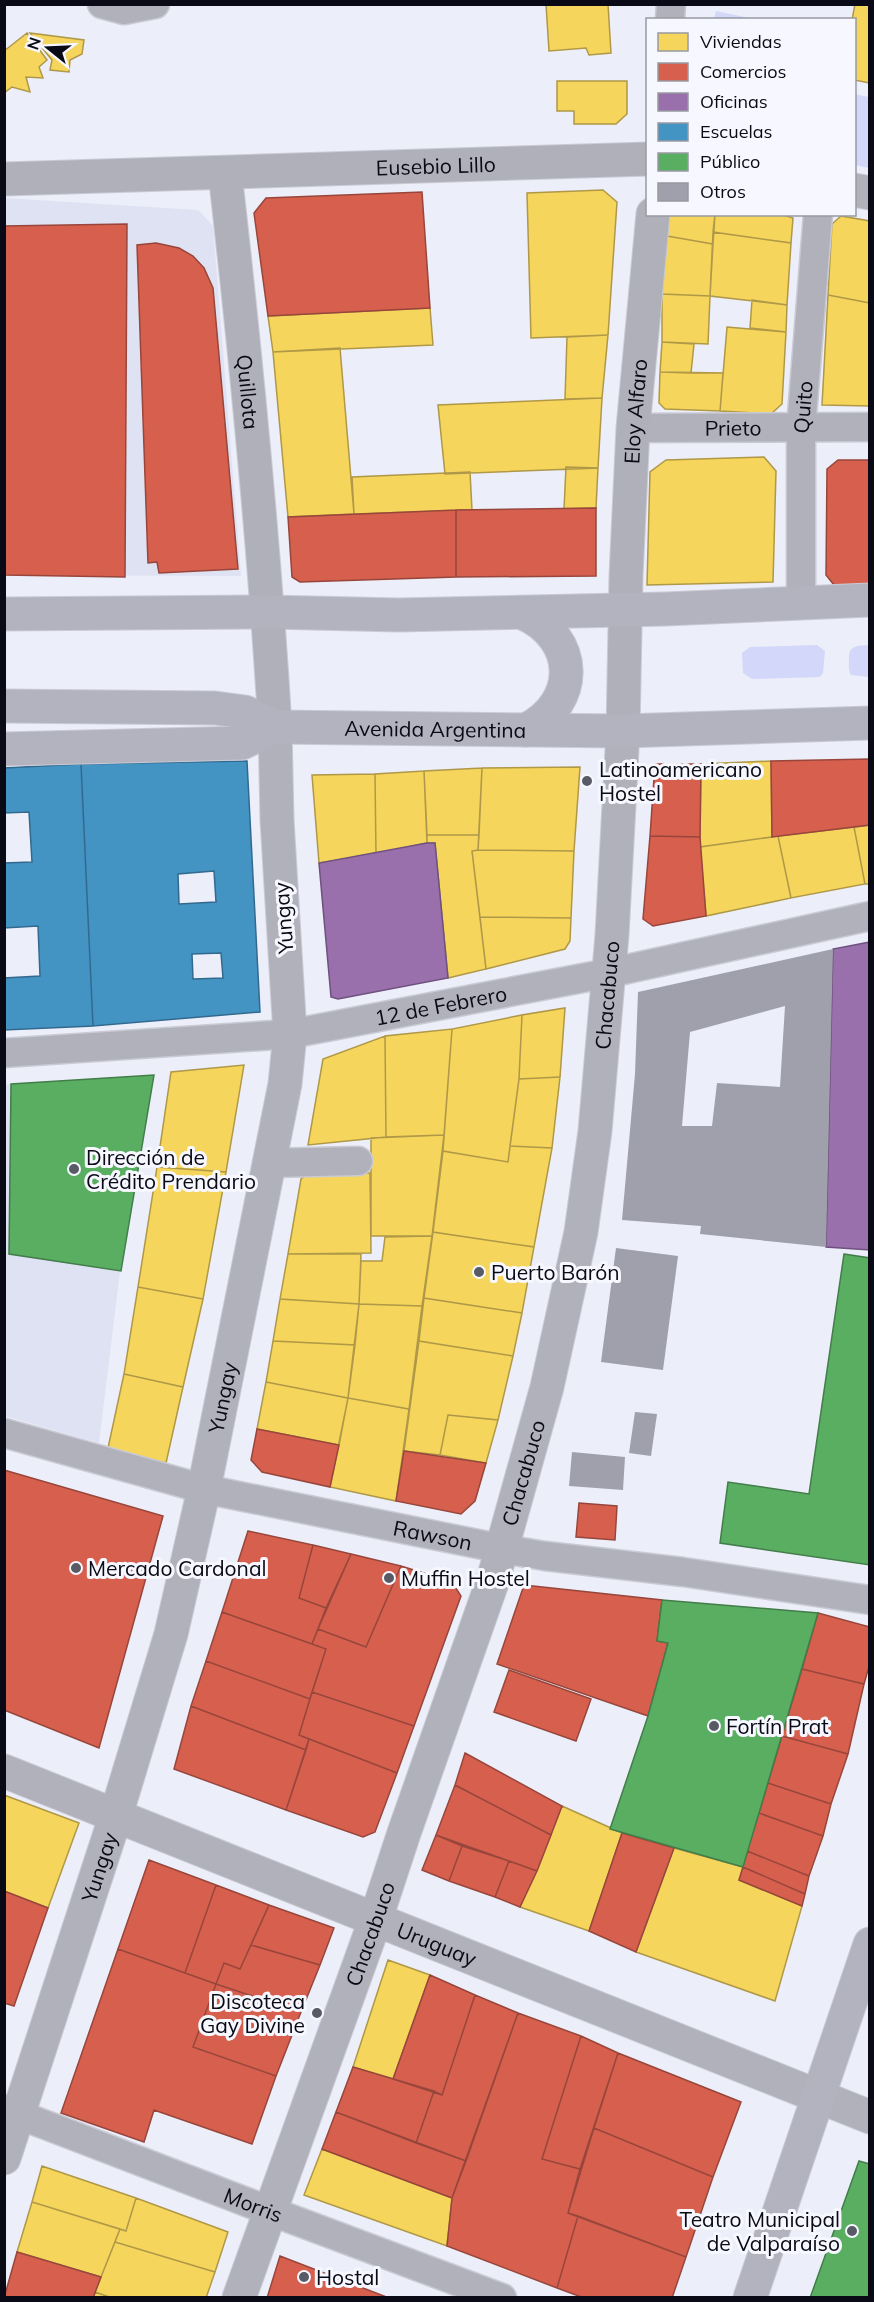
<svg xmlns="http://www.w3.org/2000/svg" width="874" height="2302" font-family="Mulish,sans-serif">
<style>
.built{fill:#dfe2f3}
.green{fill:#d3d7f9}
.homes{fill:#f6d55c;stroke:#af9847;stroke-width:1.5}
.shops{fill:#d6604d;stroke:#98463c;stroke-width:1.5}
.offices{fill:#9970ab;stroke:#6e517e;stroke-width:1.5}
.schools{fill:#4393c3;stroke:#326a8f;stroke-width:1.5;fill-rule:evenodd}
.public{fill:#5aae61;stroke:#427d4a;stroke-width:1.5}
.building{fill:#9fa0ab;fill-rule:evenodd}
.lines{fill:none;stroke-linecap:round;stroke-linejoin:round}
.minor-casing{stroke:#c9cad4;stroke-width:31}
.tertiary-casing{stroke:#c9cad4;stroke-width:35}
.secondary-casing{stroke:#c9cad4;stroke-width:35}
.primary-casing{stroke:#c9cad4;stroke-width:35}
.minor{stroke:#b0b1ba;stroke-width:28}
.tertiary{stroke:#b0b1ba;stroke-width:33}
.secondary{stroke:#b0b0ba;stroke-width:33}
.primary{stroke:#b2b3be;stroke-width:33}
.poi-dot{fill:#585a65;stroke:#f7f8ff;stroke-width:2}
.labels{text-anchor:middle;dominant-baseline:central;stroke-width:6;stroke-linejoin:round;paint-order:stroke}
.street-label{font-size:21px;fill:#090a15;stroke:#f7f8ff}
.poi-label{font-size:21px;fill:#090a15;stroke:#f7f8ff;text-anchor:start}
</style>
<rect width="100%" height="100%" fill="#eceef9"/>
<path class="built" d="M 4,198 L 198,210 L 213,226 L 241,576 L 5,575 Z
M 11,1084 L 120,1271 L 99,1443 L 5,1416 L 4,1085 Z"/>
<path class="green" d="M 716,11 L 754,19 L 714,19 Z
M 854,94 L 869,97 L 869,168 L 855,165 Z
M 817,645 L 825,651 L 823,673 L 820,677 L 752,679 L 743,673 L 742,653 L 750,647 Z
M 869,645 L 869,677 L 851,675 C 848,670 849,666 849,660 C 848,645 857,646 869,645 Z"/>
<path class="homes" d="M 546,4 L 608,4 L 611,53 L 589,55 L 586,48 L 549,51 Z
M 855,4 L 870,4 L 870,83 L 854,80 L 854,20 L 852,20 Z
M 27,33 L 47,60 L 39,67 L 43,78 L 26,77 L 30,92 L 12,87 L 4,93 L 4,51 Z
M 30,33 L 84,40 L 82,54 L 70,60 L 69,72 L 50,70 L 52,60 Z
M 557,81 L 627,81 L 627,114 L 616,124 L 574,124 L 574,111 L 557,111 Z
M 603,190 L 617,202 L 608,335 L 531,338 L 527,193 Z
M 669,214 L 715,214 L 713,244 L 667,236 Z
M 715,214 L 780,214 L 793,218 L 791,243 L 713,232 Z
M 841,216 L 870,221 L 870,303 L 828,295 L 832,224 Z
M 713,232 L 791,243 L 787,305 L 710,296 Z
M 667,236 L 713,244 L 710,296 L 662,294 Z
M 662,294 L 710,296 L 708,344 L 662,342 Z
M 828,295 L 870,303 L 870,406 L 822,405 Z
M 752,300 L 787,305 L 786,332 L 750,328 Z
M 430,308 L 433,345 L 273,352 L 268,316 Z
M 727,327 L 786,332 L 782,404 L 771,414 L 720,411 Z
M 608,335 L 602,398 L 565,399 L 567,337 Z
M 662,342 L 694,344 L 691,373 L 660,372 Z
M 340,348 L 354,514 L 288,517 L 273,352 Z
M 660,372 L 723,373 L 720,411 L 665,409 L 659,403 Z
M 602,398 L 598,468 L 445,474 L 438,405 Z
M 764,457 L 776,471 L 773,582 L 647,585 L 650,472 L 666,460 Z
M 566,467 L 598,468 L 596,508 L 564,509 Z
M 470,472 L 472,510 L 354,514 L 352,477 Z
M 771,761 L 772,837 L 700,847 L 701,764 Z
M 580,767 L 574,851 L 478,850 L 482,768 Z
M 482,768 L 479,835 L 427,835 L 424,771 Z
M 424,771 L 427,843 L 376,854 L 375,774 Z
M 375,774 L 376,854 L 319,863 L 312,775 Z
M 870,825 L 870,884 L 865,884 L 854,827 Z
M 854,827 L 865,884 L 791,898 L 778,836 Z
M 427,835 L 479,835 L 478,850 L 472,851 L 486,969 L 448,978 L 435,843 L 427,843 Z
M 778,836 L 791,898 L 706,916 L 700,847 Z
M 478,850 L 574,851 L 571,918 L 480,917 L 472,851 Z
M 480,917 L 571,918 L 570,941 L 565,949 L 486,969 Z
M 565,1008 L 560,1077 L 519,1079 L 522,1015 Z
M 522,1015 L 519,1079 L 508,1162 L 443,1151 L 452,1029 Z
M 452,1029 L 444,1135 L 386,1137 L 385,1036 Z
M 385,1036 L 386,1137 L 308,1145 L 323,1059 Z
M 244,1065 L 226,1172 L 157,1167 L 171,1072 Z
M 560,1077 L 552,1148 L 510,1146 L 519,1079 Z
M 444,1135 L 432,1236 L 371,1236 L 371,1138 Z
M 510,1146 L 552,1148 L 534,1247 L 433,1232 L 443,1151 L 508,1162 Z
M 157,1167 L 226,1172 L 203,1299 L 138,1287 Z
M 308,1173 L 370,1173 L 371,1253 L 288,1254 L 301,1179 Z
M 433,1232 L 534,1247 L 522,1313 L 424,1298 Z
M 432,1236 L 422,1306 L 359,1304 L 361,1261 L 382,1261 L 385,1237 Z
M 288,1254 L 361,1254 L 359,1304 L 280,1299 Z
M 138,1287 L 203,1299 L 183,1387 L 124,1374 Z
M 424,1298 L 522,1313 L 513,1356 L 419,1341 Z
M 280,1299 L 359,1304 L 355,1345 L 273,1341 Z
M 359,1304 L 422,1306 L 409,1409 L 348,1398 Z
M 273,1341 L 355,1345 L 348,1398 L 266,1382 Z
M 419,1341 L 513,1356 L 498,1420 L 448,1415 L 440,1455 L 404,1451 Z
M 124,1374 L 183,1387 L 166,1463 L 108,1448 Z
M 266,1382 L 348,1398 L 339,1445 L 257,1429 Z
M 348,1398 L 409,1409 L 396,1501 L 330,1487 Z
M 448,1415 L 498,1420 L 486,1463 L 440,1455 Z
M 4,1795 L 79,1823 L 48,1908 L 4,1891 Z
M 562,1806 L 622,1833 L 589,1931 L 520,1907 Z
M 674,1848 L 743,1867 L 739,1880 L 802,1906 L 775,2001 L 636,1952 Z
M 388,1960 L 430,1975 L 393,2079 L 353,2067 Z
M 322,2149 L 452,2198 L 447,2246 L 304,2195 Z
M 42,2166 L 136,2198 L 126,2231 L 32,2202 Z
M 136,2198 L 228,2232 L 215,2272 L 115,2242 L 120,2229 L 126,2231 Z
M 32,2202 L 120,2229 L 101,2277 L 17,2252 Z
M 115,2242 L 215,2272 L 206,2298 L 112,2298 L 95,2292 Z
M 95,2292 L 112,2298 L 93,2298 Z"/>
<path class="shops" d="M 422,192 L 430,308 L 268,316 L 254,213 L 266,198 Z
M 127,224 L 125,577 L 4,575 L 4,226 Z
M 156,243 L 179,248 L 193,256 L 204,268 L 213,288 L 238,569 L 159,573 L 157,562 L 148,563 L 137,245 Z
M 838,460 L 870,460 L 870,585 L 834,585 L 826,575 L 827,469 Z
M 596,508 L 596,576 L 456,577 L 456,510 Z
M 456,510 L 456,577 L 300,582 L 292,577 L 288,517 Z
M 870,759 L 870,825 L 772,837 L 771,761 Z
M 655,764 L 701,764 L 700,837 L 650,836 Z
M 650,836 L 700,837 L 706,916 L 653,926 L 643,919 Z
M 257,1429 L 339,1445 L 330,1487 L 262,1472 L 251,1460 Z
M 404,1451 L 486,1463 L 475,1501 L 461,1514 L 396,1501 Z
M 4,1470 L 163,1516 L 99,1748 L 4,1710 Z
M 579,1503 L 617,1506 L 615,1540 L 576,1537 Z
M 248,1531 L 313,1545 L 299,1598 L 326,1608 L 312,1644 L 222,1612 Z
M 313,1545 L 351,1554 L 326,1608 L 299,1598 Z
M 351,1554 L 401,1566 L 366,1647 L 318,1629 Z
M 401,1566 L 452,1582 L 461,1596 L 414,1726 L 312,1692 L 326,1649 L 312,1644 L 318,1629 L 366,1647 Z
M 524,1585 L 662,1600 L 657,1641 L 668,1643 L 648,1716 L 497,1664 Z
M 222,1612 L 326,1649 L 310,1699 L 206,1661 Z
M 818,1613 L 870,1627 L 870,1663 L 864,1684 L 802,1669 Z
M 206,1661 L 310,1699 L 299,1735 L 309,1739 L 306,1750 L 191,1706 Z
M 802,1669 L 864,1684 L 848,1754 L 782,1736 Z
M 509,1670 L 591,1699 L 576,1741 L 494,1712 Z
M 312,1692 L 414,1726 L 397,1773 L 299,1735 Z
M 191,1706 L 306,1750 L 286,1810 L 174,1769 Z
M 782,1736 L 848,1754 L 831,1804 L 768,1783 Z
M 309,1739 L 397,1773 L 375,1832 L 363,1837 L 286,1810 Z
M 465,1753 L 562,1806 L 551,1835 L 455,1785 Z
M 768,1783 L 831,1804 L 823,1836 L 759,1813 Z
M 455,1785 L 551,1835 L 537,1871 L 436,1835 Z
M 759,1813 L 823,1836 L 809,1876 L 747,1851 Z
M 622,1833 L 674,1848 L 636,1952 L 589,1931 Z
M 436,1835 L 462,1846 L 449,1881 L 422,1870 Z
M 462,1846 L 509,1861 L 495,1897 L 449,1881 Z
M 747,1851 L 809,1876 L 805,1894 L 743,1867 Z
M 149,1860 L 216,1885 L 185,1973 L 118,1949 Z
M 509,1861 L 537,1871 L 520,1907 L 495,1897 Z
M 743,1867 L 805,1894 L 802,1906 L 739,1880 Z
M 216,1885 L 269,1905 L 240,1969 L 224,1963 L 216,1984 L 185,1973 Z
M 4,1891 L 48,1908 L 14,2006 L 4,2003 Z
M 269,1905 L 334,1928 L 320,1965 L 251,1945 Z
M 251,1945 L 320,1965 L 301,2012 L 216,1984 L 224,1963 L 240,1969 Z
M 118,1949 L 216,1984 L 193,2047 L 276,2076 L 252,2144 L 154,2110 L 144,2142 L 61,2113 Z
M 430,1975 L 475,1995 L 442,2095 L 393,2079 Z
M 216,1984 L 301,2012 L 276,2076 L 193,2047 Z
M 475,1995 L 518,2013 L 466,2161 L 416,2143 L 434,2091 L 442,2095 Z
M 518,2013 L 581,2036 L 542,2159 L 580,2169 L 568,2213 L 578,2216 L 557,2288 L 447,2246 L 452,2198 Z
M 581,2036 L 618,2053 L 580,2169 L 542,2159 Z
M 618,2053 L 741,2102 L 713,2177 L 594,2128 Z
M 353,2067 L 434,2091 L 416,2143 L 336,2112 Z
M 336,2112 L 466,2161 L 452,2198 L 322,2149 Z
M 594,2128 L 713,2177 L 686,2257 L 568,2213 Z
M 578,2216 L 686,2257 L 672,2298 L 584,2298 L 557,2288 Z
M 17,2252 L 101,2277 L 93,2298 L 4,2298 Z
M 280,2256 L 389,2298 L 267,2298 Z"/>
<path class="offices" d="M 427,843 L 435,843 L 448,978 L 338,999 L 331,997 L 319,863 Z
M 870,942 L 870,1250 L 826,1247 L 833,949 Z"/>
<path class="schools" d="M 247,761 L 260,1012 L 93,1026 L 81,764 ZM 214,871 L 216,902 L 179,904 L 178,874 ZM 221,953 L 223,978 L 193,979 L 192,954 Z
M 81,764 L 93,1026 L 4,1030 L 4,978 L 40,976 L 38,926 L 4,928 L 4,863 L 32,862 L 29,812 L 4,813 L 4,768 Z"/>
<path class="public" d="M 154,1075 L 121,1271 L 9,1254 L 11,1084 Z
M 844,1254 L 870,1258 L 870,1565 L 720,1543 L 728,1482 L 809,1494 Z
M 662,1600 L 818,1613 L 743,1867 L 610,1829 L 648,1716 L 668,1643 L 657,1641 Z
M 859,2161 L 870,2164 L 870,2298 L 810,2298 Z"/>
<path class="building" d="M 833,949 L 826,1247 L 700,1234 L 701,1226 L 622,1220 L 635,1074 L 638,992 ZM 785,1006 L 780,1087 L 717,1083 L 712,1126 L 682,1126 L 690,1032 Z
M 616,1248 L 678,1256 L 663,1370 L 601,1362 Z
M 635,1412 L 657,1414 L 651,1456 L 629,1453 Z
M 572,1452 L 625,1457 L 623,1490 L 569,1486 Z"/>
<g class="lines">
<defs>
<g id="minor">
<path d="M 102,4 L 124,10 L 155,4"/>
<path d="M 670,20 L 671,4"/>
<path id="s1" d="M 633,428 L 870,427"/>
<path id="s2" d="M 801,601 L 801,428 L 818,214"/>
<path id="s3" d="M 4,1053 L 290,1034 L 609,973 L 870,916"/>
<path d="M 270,1163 L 358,1161"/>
<path id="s4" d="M 4,1433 L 204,1489 L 503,1549 L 545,1556 L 683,1572 L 870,1600"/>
<path id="s5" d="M 4,2109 L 270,2211 L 502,2298"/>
</g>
<g id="tertiary">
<path d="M 854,190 L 870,193"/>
<path id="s6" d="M 4,1771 L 870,2117"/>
<path id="s7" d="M 4,2158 L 116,1815 L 171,1634 L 204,1489 L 285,1084 L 290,1034 L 277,820 L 275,727"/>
<path id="s8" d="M 239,2298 L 376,1918 L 404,1833 L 493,1580 L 547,1387 L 581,1232 L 595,1131 L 612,935 L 623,731"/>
</g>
<g id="secondary">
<path id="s9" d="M 225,173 C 246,357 264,542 275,727"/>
<path id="s10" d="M 4,179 L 648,159"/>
<path id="s11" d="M 623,731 L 626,576 L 633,428 L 653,214"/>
</g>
<g id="primary">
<path d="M 523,613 C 579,638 581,702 526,730"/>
<path d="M 4,614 L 268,612 L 399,615 L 665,609 L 870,600"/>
<path d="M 4,706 L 215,708 L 245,712 L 275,727"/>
<path id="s12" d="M 4,749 L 242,743 L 275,727 L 623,731 L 870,723"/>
<path d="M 750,2298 L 870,1944"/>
</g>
</defs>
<use href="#minor" class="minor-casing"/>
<use href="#tertiary" class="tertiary-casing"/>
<use href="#secondary" class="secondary-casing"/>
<use href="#primary" class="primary-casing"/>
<use href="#minor" class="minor"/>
<use href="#tertiary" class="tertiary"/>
<use href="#secondary" class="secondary"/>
<use href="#primary" class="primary"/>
</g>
<g class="poi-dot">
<circle cx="587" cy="781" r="6"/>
<circle cx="74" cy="1169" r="6"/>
<circle cx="479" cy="1272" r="6"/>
<circle cx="76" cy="1568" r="6"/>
<circle cx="389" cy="1578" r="6"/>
<circle cx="714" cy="1726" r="6"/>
<circle cx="317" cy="2013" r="6"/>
<circle cx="852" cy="2231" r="6"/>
<circle cx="304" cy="2277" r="6"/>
</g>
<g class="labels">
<g class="street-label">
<text stroke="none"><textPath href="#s10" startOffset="432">Eusebio Lillo</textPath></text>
<text stroke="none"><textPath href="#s9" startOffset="220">Quillota</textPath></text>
<text stroke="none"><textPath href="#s2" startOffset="194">Quito</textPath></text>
<text stroke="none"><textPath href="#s11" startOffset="320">Eloy Alfaro</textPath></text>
<text stroke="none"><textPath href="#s1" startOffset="100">Prieto</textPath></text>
<text stroke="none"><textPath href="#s12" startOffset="435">Avenida Argentina</textPath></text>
<text transform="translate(283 918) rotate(-94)">Yungay</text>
<text stroke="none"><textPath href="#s8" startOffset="1359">Chacabuco</textPath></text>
<text stroke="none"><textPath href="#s3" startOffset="440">12 de Febrero</textPath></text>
<text stroke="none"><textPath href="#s7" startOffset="792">Yungay</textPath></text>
<text stroke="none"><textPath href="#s8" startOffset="873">Chacabuco</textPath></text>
<text stroke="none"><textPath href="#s4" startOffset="441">Rawson</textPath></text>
<text stroke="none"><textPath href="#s7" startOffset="306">Yungay</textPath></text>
<text stroke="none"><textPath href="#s8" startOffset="387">Chacabuco</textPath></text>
<text stroke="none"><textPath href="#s6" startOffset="466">Uruguay</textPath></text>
<text stroke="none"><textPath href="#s5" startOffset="267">Morris</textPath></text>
</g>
<g class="poi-label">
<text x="599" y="769">Latinoamericano<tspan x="599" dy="24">Hostel</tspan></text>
<text x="86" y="1157">Dirección de<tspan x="86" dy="24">Crédito Prendario</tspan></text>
<text x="491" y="1272">Puerto Barón</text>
<text x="88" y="1568">Mercado Cardonal</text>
<text x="401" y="1578">Muffin Hostel</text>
<text x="726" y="1726">Fortín Prat</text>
<text x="305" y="2001" text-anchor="end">Discoteca<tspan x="305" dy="24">Gay Divine</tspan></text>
<text x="840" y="2219" text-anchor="end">Teatro Municipal<tspan x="840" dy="24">de Valparaíso</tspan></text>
<text x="316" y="2277">Hostal</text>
</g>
</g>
<rect width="874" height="2302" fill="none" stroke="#090a15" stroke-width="12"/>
<rect x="646" y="18" width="210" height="198" fill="#f7f8ff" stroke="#9899a1" stroke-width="1.5"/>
<rect x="658" y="33" width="30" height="18" fill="#f6d55c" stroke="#9899a1" stroke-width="1.5"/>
<text x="700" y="48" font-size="18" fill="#090a15">Viviendas</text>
<rect x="658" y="63" width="30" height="18" fill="#d6604d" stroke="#9899a1" stroke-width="1.5"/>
<text x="700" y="78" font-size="18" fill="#090a15">Comercios</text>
<rect x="658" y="93" width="30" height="18" fill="#9970ab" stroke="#9899a1" stroke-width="1.5"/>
<text x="700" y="108" font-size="18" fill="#090a15">Oficinas</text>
<rect x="658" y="123" width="30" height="18" fill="#4393c3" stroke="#9899a1" stroke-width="1.5"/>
<text x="700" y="138" font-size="18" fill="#090a15">Escuelas</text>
<rect x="658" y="153" width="30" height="18" fill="#5aae61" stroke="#9899a1" stroke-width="1.5"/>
<text x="700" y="168" font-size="18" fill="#090a15">Público</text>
<rect x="658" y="183" width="30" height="18" fill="#9fa0ab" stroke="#9899a1" stroke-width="1.5"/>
<text x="700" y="198" font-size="18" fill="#090a15">Otros</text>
<g transform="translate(48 48) rotate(288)" stroke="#f7f8ff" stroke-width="4.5" paint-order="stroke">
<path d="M0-4.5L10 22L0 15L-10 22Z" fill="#090a15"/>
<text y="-9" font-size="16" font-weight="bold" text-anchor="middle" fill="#090a15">N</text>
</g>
</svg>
